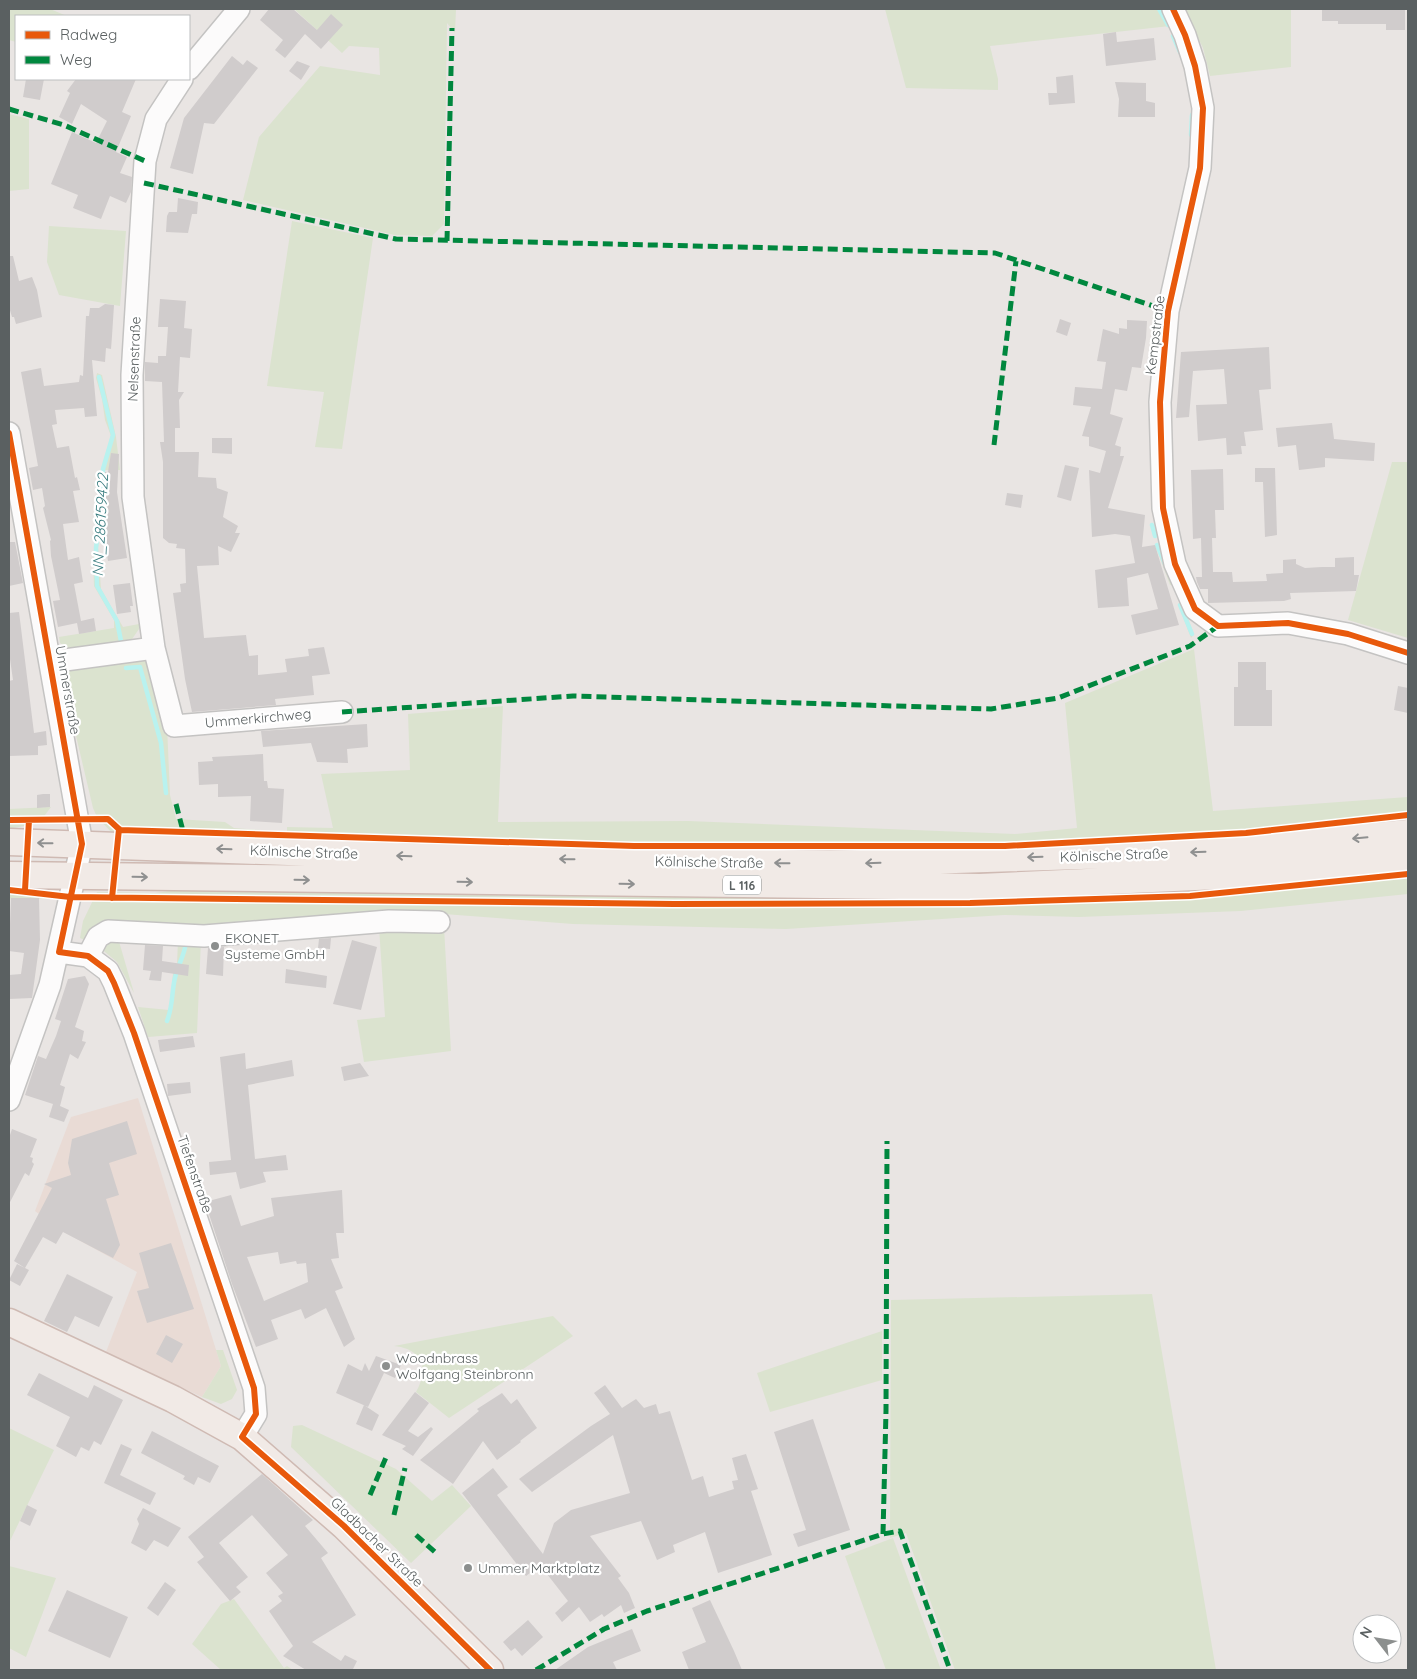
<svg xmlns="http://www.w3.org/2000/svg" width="1417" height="1679" font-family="Quicksand,sans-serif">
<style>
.commercial{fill:#e9dbd5}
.green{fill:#dbe3cf}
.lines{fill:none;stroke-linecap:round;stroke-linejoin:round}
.stream{stroke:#b9f2ef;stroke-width:4.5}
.building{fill:#d0cccc;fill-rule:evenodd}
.minor-casing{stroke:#c4c3c2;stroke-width:24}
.major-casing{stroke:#cfbab3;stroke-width:29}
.minor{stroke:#fcfbfb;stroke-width:21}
.major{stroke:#f1eae6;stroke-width:26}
.quiet{stroke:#00873e;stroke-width:5;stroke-dasharray:10 5;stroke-linecap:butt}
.cycleway-casing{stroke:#fff;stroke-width:9}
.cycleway{stroke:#e8590c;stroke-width:6}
.oneway{stroke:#8f9090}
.poi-dot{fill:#8c8f8e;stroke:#fff;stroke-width:2}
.labels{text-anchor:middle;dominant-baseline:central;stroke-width:4.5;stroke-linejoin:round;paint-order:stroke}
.shield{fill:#fff;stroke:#8c9090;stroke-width:1}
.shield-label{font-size:12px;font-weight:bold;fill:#5a6061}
.street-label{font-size:14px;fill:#5a6061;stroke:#fff}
.poi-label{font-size:14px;fill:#5a6061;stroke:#fff;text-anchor:start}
.water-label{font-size:15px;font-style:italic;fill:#377b7e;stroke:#fff}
</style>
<rect width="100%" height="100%" fill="#e9e5e3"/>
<path class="commercial" d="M 138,1098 L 221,1366 L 202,1397 L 106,1352 L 137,1272 L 64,1232 L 35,1211 L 71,1117 Z"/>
<path class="green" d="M 9,9 L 50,9 L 67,16 L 16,16 L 16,42 L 9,40 Z
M 294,9 L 456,9 L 455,33 L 447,23 L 444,224 L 432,236 L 395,235 L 243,200 L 259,137 L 320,66 L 380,75 L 379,48 L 349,46 L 342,53 Z
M 885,9 L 1161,9 L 1170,26 L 990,46 L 998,79 L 998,90 L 906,88 Z
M 1184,9 L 1291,9 L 1291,67 L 1210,76 L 1203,48 Z
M 9,114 L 29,119 L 29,189 L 9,191 Z
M 292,221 L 373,238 L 342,449 L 315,447 L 324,392 L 267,386 Z
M 49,226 L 126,231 L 120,306 L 59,295 L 47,262 Z
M 97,373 L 102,375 L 116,437 L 120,470 L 105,470 L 98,548 L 101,589 L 123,627 L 139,624 L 139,629 L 130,642 L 71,651 L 60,643 L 59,637 L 114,628 L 114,620 L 94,586 L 93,558 L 102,493 L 101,470 L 111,436 L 105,420 L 102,399 L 96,378 Z
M 1392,462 L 1408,462 L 1408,638 L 1348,620 Z
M 1160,544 L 1175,584 L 1170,585 L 1155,545 Z
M 1182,603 L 1194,634 L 1191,638 L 1178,604 Z
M 1194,649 L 1213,811 L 1408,797 L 1408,822 L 1285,836 L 925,851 L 332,846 L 113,834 L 97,817 L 93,808 L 64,685 L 66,675 L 70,670 L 140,658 L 149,664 L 167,725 L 170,795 L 176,819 L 225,822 L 234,828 L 287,832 L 287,827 L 333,828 L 321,774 L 410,770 L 408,714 L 503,706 L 498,822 L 688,821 L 1015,834 L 1077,828 L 1065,703 Z
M 51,807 L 39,823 L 9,829 L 9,809 Z
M 1408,870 L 1408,894 L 1241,911 L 1079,917 L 1004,915 L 786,929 L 573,924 L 444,914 L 89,942 L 80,938 L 83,921 L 97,892 L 155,893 L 193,888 Z
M 9,883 L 40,887 L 48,899 L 11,898 L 9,902 Z
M 379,927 L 444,927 L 451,1051 L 364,1062 L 357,1020 L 385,1017 Z
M 118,938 L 134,993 L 117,962 L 99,947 Z
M 178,940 L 201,940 L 197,1033 L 148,1037 L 138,1007 L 169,1010 L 173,974 L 177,965 Z
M 1152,1294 L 1216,1670 L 955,1670 L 906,1533 L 890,1538 L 891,1300 Z
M 553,1316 L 573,1336 L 449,1418 L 416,1392 C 429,1369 423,1349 394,1346 Z
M 882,1331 L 882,1380 L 770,1412 L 757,1373 Z
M 216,1350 L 223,1350 L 237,1390 L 232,1399 L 221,1404 L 202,1397 L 221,1366 Z
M 302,1425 L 396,1469 L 432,1501 L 452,1485 L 471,1506 L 411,1563 L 291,1447 L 293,1426 Z
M 9,1428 L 54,1450 L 9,1543 Z
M 893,1538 L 941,1670 L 886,1670 L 845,1556 Z
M 9,1566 L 56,1578 L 26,1657 L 9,1648 Z
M 234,1599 L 284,1668 L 287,1666 L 293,1670 L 221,1670 L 192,1644 L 221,1604 Z"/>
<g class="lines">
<path class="stream" d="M 1159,9 L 1168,25
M 1173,36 L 1180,52
M 1191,135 L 1192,115
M 99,377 L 113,435 L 103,469 L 103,493 L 96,548 L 97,586 L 117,621 L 121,641
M 1152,525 L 1155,536
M 1157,545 L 1165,564
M 1180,605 L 1192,634
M 126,668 L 140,667 L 161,743 L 166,793
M 167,1021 C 174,1003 171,990 176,974 C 179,963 184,956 186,943"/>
</g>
<path class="building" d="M 269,9 L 293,9 L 317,30 L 331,14 L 343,25 L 321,49 L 305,34 L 285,58 L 275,50 L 283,40 L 260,20 Z
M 1322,9 L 1405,9 L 1405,30 L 1386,30 L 1386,24 L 1338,24 L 1338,21 L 1322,21 Z
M 1116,32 L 1117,42 L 1154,38 L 1156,60 L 1106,66 L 1103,34 Z
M 232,56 L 243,65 L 247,60 L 258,68 L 214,124 L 204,123 L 193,174 L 170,168 L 184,118 Z
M 297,61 L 310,66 L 301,80 L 289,71 Z
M 1073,75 L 1075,103 L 1049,105 L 1048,93 L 1057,93 L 1056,77 Z
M 26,79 L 44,79 L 40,100 L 23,97 Z
M 76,79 L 136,79 L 122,112 L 131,116 L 116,152 L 127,157 L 120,173 L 132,177 L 131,192 L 126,203 L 110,196 L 101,219 L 73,208 L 78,195 L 51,184 L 72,132 L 96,143 L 107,121 L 81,104 L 72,124 L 59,117 L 70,93 L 67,91 Z
M 1115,82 L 1146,83 L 1146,101 L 1155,103 L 1155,117 L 1118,117 L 1119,99 Z
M 178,198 L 198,202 L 197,214 L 192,214 L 188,233 L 166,232 L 167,216 L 169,212 L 177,212 Z
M 9,256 L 13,256 L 19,281 L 32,277 L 37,290 L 42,317 L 16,324 L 14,317 L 12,317 L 9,307 Z
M 160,299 L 186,301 L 184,328 L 192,329 L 190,358 L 180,357 L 178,392 L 184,392 L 179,400 L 180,428 L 175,428 L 175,452 L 199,452 L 198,477 L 216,478 L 217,488 L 228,492 L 223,517 L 238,526 L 235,533 L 240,533 L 231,552 L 218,546 L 219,565 L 197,566 L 204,638 L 246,635 L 249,656 L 258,655 L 258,675 L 287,672 L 285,659 L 309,656 L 308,649 L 324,647 L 330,674 L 312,676 L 314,695 L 275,699 L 276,705 L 192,712 L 185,679 L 173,593 L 181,592 L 180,584 L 186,583 L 185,549 L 176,548 L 177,544 L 169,543 L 163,538 L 163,462 L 160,442 L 164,442 L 162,382 L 145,381 L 145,362 L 158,363 L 158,356 L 166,356 L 168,327 L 158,327 Z
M 105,304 L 114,305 L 112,336 L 111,349 L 106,348 L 105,362 L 92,360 L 97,416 L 85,417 L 84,408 L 55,410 L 57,424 L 52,425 L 57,448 L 69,446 L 75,478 L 77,477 L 80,490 L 73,491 L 79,522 L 63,524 L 68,560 L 79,557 L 83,582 L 74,584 L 81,621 L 94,618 L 96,631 L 79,634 L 77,623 L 58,627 L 53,601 L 60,600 L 51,556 L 50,541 L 51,540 L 43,508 L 45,506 L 42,488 L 33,490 L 29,468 L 38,466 L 21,372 L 41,368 L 44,386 L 79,382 L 80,375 L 83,376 L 86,316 L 89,316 L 90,308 L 99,308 Z
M 1060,319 L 1071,323 L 1067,336 L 1056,332 Z
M 1127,320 L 1147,321 L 1146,338 L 1141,368 L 1132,367 L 1127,391 L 1115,389 L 1110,414 L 1123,418 L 1115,445 L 1121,447 L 1120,456 L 1124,456 L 1108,508 L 1145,515 L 1142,547 L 1155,545 L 1179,625 L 1136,635 L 1131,615 L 1158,609 L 1148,573 L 1127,578 L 1129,606 L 1098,608 L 1095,570 L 1135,563 L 1130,536 L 1115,534 L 1092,537 L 1089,470 L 1100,473 L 1106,451 L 1089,446 L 1089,437 L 1082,436 L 1091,407 L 1073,405 L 1075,387 L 1102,389 L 1106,362 L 1097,361 L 1103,329 L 1119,334 L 1119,328 L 1127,329 Z
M 1269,347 L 1271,389 L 1259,390 L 1263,430 L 1244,432 L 1246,446 L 1241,446 L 1242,454 L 1227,455 L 1226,438 L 1198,441 L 1196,405 L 1227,404 L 1224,369 L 1193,371 L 1189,417 L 1176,418 L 1181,352 Z
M 1332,423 L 1334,439 L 1375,443 L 1374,461 L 1325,458 L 1325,467 L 1299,470 L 1296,445 L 1278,447 L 1276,428 Z
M 212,438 L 232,438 L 232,454 L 212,453 Z
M 111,453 L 119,454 L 117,492 L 127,558 L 108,561 L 102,525 L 99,525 L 106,485 L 105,472 L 108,472 Z
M 1065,465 L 1079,468 L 1071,501 L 1057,497 Z
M 1255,468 L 1275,468 L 1277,535 L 1265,537 L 1263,482 L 1255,482 Z
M 1223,469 L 1224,510 L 1215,510 L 1216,538 L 1212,538 L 1213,572 L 1232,572 L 1233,582 L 1267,581 L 1266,574 L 1283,573 L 1283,560 L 1296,559 L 1296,564 L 1305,568 L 1322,567 L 1335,567 L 1335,558 L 1354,557 L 1354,575 L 1359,575 L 1356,591 L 1290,593 L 1291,599 L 1284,601 L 1208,603 L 1208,589 L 1200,589 L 1197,582 L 1196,577 L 1202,577 L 1201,538 L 1193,539 L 1191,470 Z
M 1007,493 L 1023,495 L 1021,508 L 1005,505 Z
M 9,542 L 15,542 L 23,583 L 9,586 Z
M 130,583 L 133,606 L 130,606 L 131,612 L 117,614 L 113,585 Z
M 19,612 L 34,733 L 46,731 L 47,745 L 38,746 L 38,755 L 9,756 L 9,681 L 13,680 L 9,652 L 9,613 Z
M 1238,662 L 1266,662 L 1266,690 L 1272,690 L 1272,726 L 1234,726 L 1234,687 L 1238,687 Z
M 1398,686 L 1408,688 L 1408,713 L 1394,710 Z
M 367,724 L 368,747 L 347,749 L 348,763 L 317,762 L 311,743 L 263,747 L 261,731 Z
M 263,754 L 264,781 L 267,781 L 268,788 L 284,789 L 282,823 L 250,821 L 251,796 L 218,797 L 218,784 L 199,785 L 198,762 L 213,761 L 212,757 Z
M 43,794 L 50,794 L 50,807 L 37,808 L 37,795 Z
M 11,898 L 39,898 L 40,940 L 32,998 L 9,999 L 9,975 L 21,974 L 24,953 L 9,951 Z
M 331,938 L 330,949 L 318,948 L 319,939 Z
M 352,940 L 377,947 L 361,1010 L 333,1004 Z
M 145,945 L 163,946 L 162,961 L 189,965 L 188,976 L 162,972 L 161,981 L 149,980 L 151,971 L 143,970 Z
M 224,947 L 223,976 L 206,974 L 208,948 Z
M 286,969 L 327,976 L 326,988 L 285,983 Z
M 85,976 L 89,984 L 75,1027 L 84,1031 L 82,1041 L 86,1042 L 78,1059 L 70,1054 L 60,1085 L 65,1087 L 60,1106 L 69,1110 L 64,1122 L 49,1117 L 53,1104 L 25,1095 L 38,1056 L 46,1059 L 56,1036 L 61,1021 L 55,1019 L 68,979 Z
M 193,1036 L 195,1047 L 160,1052 L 158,1040 Z
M 245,1053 L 246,1069 L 292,1060 L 294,1076 L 248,1085 L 255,1159 L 286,1155 L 288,1170 L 263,1172 L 266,1182 L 240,1189 L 236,1172 L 210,1175 L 209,1162 L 231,1160 L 220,1057 Z
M 360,1063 L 369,1076 L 344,1081 L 341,1067 Z
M 190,1082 L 191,1093 L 168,1096 L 167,1084 Z
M 127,1121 L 137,1154 L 109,1163 L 119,1195 L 106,1199 L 120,1245 L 113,1258 L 63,1232 L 56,1244 L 43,1237 L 25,1268 L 14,1261 L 52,1188 L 44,1184 L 71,1175 L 68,1163 L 72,1139 Z
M 12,1129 L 37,1139 L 30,1157 L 33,1158 L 32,1162 L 34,1164 L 29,1176 L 25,1173 L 9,1204 L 9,1138 Z
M 342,1190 L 344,1233 L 336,1233 L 339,1258 L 331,1259 L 343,1288 L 335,1291 L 355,1339 L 344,1347 L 326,1308 L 305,1319 L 301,1309 L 271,1320 L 278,1339 L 256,1347 L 232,1284 L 205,1202 L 231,1195 L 241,1226 L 274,1216 L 271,1198 ZM 278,1252 L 280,1264 L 296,1261 L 297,1264 L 306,1263 L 308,1282 L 264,1301 L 247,1257 Z
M 171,1243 L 194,1309 L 147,1323 L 137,1291 L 149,1288 L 139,1253 Z
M 17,1264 L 29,1270 L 20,1286 L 9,1280 Z
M 67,1274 L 113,1297 L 99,1327 L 75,1316 L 67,1332 L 44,1321 Z
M 166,1335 L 183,1344 L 172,1363 L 156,1354 Z
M 376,1356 L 401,1365 L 395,1378 L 384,1373 L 368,1407 L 336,1393 L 348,1364 L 362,1371 L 365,1363 L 369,1371 Z
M 39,1373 L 88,1398 L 94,1385 L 123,1400 L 101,1445 L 94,1441 L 89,1451 L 81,1447 L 76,1457 L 56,1446 L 70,1417 L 27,1395 Z
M 605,1385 L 622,1408 L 636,1399 L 644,1408 L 656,1404 L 659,1414 L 670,1411 L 692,1480 L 703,1476 L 709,1497 L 734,1489 L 732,1481 L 738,1480 L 732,1458 L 746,1454 L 758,1489 L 751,1491 L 772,1555 L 718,1573 L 705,1532 L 673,1545 L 675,1552 L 657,1560 L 641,1521 L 590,1536 L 621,1576 L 618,1578 L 629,1593 L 635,1608 L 624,1613 L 621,1605 L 604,1617 L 602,1614 L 590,1622 L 579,1607 L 562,1622 L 555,1613 L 568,1601 L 540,1565 L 526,1576 L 462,1493 L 493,1468 L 508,1487 L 497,1495 L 543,1554 L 554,1523 L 571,1510 L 630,1493 L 613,1435 L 532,1492 L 519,1479 L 591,1426 L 610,1414 L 594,1393 Z
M 415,1392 L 429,1403 L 408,1431 L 418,1437 L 431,1427 L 433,1429 L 413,1456 L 402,1449 L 406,1446 L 382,1435 Z
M 502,1393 L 511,1404 L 517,1399 L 537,1428 L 520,1441 L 521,1442 L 497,1460 L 483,1441 L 453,1484 L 420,1460 L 479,1411 L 477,1409 Z
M 364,1405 L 379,1415 L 372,1431 L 356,1424 Z
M 813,1419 L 850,1530 L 798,1547 L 793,1534 L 806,1530 L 774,1432 Z
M 152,1431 L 219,1466 L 210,1483 L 198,1477 L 194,1485 L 183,1479 L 185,1476 L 141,1453 Z
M 121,1444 L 132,1449 L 120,1475 L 156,1493 L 150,1505 L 104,1483 Z
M 262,1474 L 313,1520 L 305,1526 L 328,1553 L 321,1558 L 356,1615 L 312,1642 L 341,1661 L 345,1655 L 357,1661 L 353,1669 L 355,1670 L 306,1670 L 283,1656 L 293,1646 L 269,1611 L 282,1601 L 278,1596 L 283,1593 L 266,1573 L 288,1555 L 252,1515 L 219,1543 L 248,1577 L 236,1587 L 241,1592 L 230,1601 L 197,1562 L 204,1557 L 188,1537 Z
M 27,1505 L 37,1510 L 30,1526 L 20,1521 Z
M 143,1508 L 181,1528 L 168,1547 L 154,1540 L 146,1551 L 131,1543 L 139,1524 L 137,1519 Z
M 165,1582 L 176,1590 L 158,1616 L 147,1608 Z
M 67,1590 L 128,1617 L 110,1658 L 48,1631 Z
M 710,1600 L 734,1651 L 742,1670 L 689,1670 L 682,1652 L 706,1642 L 692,1608 Z
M 528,1620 L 543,1637 L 522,1656 L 515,1648 L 511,1651 L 503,1642 Z
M 632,1629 L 641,1651 L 613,1662 L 617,1670 L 555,1670 L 588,1647 Z"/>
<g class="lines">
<defs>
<path id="minor" d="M 1173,9 L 1185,35 L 1195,66 L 1203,108 L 1200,168 L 1168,311 L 1160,402 L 1163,508 L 1175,564 L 1195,609 L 1218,626 L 1288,623 L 1348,634 L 1408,653
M 189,69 L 239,9
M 9,433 L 82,844 L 50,985 L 9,1100
M 154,648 L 174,726 L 342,712
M 50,662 L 154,648 L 133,497 L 132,375 L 145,161 L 156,119 L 182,79
M 59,952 L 88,956 L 108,971 L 114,983 L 134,1033 L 254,1388 L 256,1414 L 242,1437
M 88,956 L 98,937 L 108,931 L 204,936 L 389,921 L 439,922"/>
<path id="major" d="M 9,842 L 424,857 L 830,864 L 1209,852 L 1408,833
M 9,875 L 980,887 L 1239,875 L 1408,858
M 9,1322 L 173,1399 L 242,1437 L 344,1526 L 490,1670"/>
</defs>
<use href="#minor" class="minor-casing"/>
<use href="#major" class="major-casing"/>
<use href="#minor" class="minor"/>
<use href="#major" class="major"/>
<path class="quiet" d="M 9,109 L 64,125 L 145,161
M 144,183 L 396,239 L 995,253 L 1168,311
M 447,241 L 452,28
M 994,445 L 1016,261
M 342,712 L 573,696 L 991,709 L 1058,698 L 1190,646 L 1218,626
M 176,804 L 183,831
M 370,1495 L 387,1455
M 394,1515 L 405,1468
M 883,1534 L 886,1411 L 887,1141
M 416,1535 L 436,1553
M 536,1670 L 604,1629 L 647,1611 L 883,1534 L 900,1531 L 950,1670"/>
<defs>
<path id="cycleway" d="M 1173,9 L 1185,35 L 1195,66 L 1203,108 L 1200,168 L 1168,311 L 1160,402 L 1163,508 L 1175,564 L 1195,609 L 1218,626 L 1288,623 L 1348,634 L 1408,653
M 9,433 L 82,844 L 59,952 L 88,956 L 108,971 L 114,983 L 134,1033 L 254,1388 L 256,1414 L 242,1437 L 344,1526 L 490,1670
M 9,820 L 108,819 L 120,830 L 634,846 L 1005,846 L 1246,833 L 1408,815
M 9,890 L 70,897 L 674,904 L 970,903 L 1190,896 L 1408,874
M 25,890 L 29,820
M 112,898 L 119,829"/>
</defs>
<use href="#cycleway" class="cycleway-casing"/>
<use href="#cycleway" class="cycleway"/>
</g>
<defs><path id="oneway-shaft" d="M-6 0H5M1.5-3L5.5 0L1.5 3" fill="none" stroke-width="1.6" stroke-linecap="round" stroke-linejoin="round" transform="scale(1.25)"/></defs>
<g class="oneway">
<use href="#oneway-shaft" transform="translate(1360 838) rotate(175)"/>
<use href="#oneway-shaft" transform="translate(45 843) rotate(-179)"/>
<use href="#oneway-shaft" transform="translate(224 849) rotate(-178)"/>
<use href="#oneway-shaft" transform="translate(1198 852) rotate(178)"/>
<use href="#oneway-shaft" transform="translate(404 856) rotate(-178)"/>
<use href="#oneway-shaft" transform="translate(1035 857) rotate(178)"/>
<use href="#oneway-shaft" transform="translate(567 859) rotate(-179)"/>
<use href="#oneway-shaft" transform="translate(782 863) rotate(-179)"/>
<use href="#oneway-shaft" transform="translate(873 863) rotate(178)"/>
<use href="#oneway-shaft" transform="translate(140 877) rotate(1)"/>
<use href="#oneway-shaft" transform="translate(302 880) rotate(1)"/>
<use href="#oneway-shaft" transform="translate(465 882) rotate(1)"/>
<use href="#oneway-shaft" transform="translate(627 884) rotate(1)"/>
</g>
<g class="poi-dot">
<circle cx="215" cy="946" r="5"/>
<circle cx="386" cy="1366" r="5"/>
<circle cx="468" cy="1568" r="5"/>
</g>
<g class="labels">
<rect class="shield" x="723" y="875.5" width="38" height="19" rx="4"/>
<g class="shield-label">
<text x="742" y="885">L 116</text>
</g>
<g class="street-label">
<text transform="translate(1155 335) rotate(-83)">Kempstraße</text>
<text transform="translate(134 359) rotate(-88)">Nelsenstraße</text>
<text transform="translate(68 690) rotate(80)">Ummerstraße</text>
<text transform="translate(258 718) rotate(-5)">Ummerkirchweg</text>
<text transform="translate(304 852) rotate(2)">Kölnische Straße</text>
<text transform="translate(1114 855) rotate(-2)">Kölnische Straße</text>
<text transform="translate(709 862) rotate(1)">Kölnische Straße</text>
<text transform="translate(195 1174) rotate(71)">Tiefenstraße</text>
<text transform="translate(377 1542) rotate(44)">Gladbacher Straße</text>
</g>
<g class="poi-label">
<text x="225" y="938">EKONET<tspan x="225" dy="16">Systeme GmbH</tspan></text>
<text x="396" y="1358">Woodnbrass<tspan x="396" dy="16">Wolfgang Steinbronn</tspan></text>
<text x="478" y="1568">Ummer Marktplatz</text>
</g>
<g class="water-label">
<text transform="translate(100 525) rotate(-87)">NN_286159422</text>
</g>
</g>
<rect width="1417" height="1679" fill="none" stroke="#5a6061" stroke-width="20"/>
<rect x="15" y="15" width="175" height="65" fill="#ffffff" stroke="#bdbfc0"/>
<rect x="25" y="31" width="25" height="8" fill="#e8590c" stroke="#bdbfc0"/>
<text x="60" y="40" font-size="15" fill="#5a6061">Radweg</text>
<rect x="25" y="56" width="25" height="8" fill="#00873e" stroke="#bdbfc0"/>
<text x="60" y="65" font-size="15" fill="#5a6061">Weg</text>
<g transform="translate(1377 1639) rotate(301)"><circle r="24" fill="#ffffff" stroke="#bdbfc0"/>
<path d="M0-4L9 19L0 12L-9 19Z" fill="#8c8f8e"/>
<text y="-8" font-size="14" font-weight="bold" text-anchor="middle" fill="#5a6061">N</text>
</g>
</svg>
